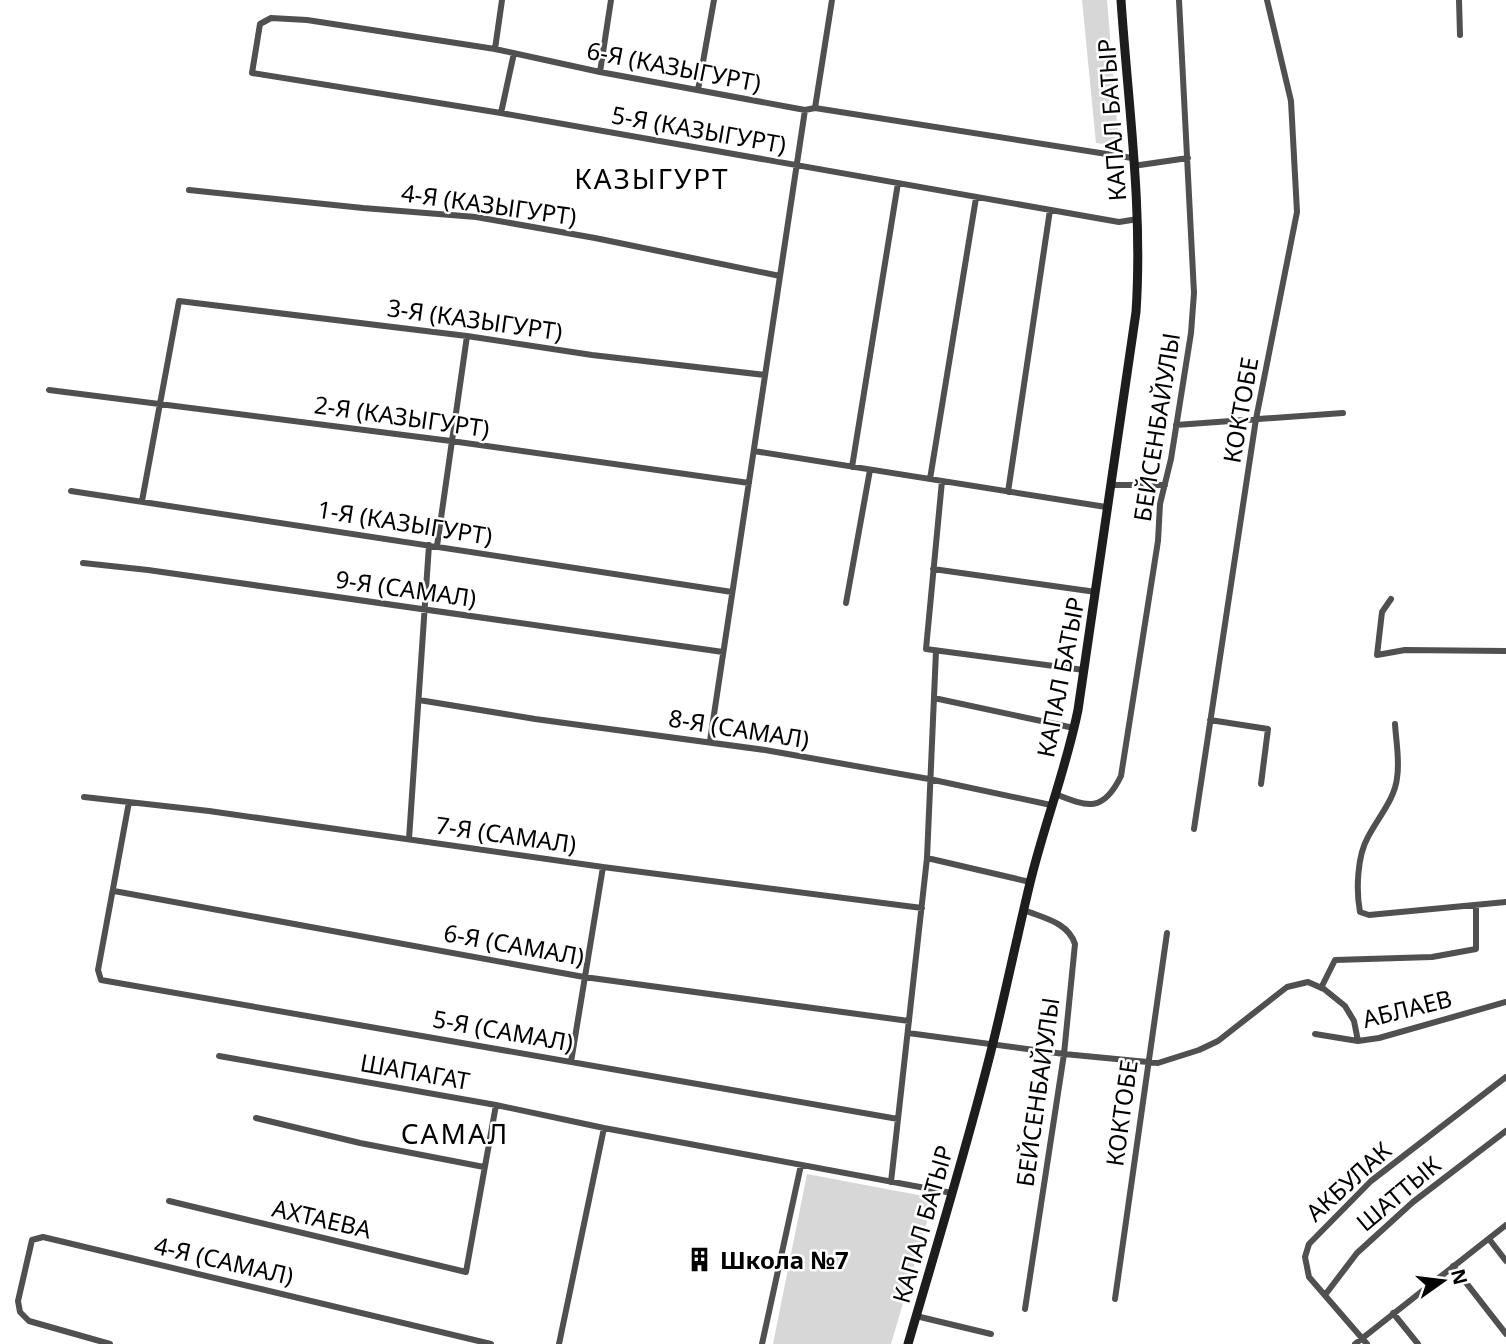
<svg xmlns="http://www.w3.org/2000/svg" width="1506" height="1344" font-family="'Noto Sans',sans-serif">
<style>
.green{fill:#d7d7d7}
.lines{fill:none;stroke-linecap:round;stroke-linejoin:round}
.minor{stroke:#505050;stroke-width:6}
.secondary{stroke:#1d1d1d;stroke-width:9}
.labels{text-anchor:middle;dominant-baseline:central;stroke-width:5;stroke-linejoin:round;paint-order:stroke}
.street-label{font-size:24px;fill:#000;stroke:#fff}
.poi-label{font-size:24px;font-weight:bold;fill:#000;stroke:#fff;text-anchor:start}
.quarter-label{font-size:28px;letter-spacing:2px;fill:#000;stroke:#fff}
</style>
<rect width="100%" height="100%" fill="#fff"/>
<path class="green" d="M 1082,0 L 1107,0 L 1119,146 L 1096,143 Z
M 807,1174 L 934,1198 L 891,1344 L 773,1344 Z"/>
<g class="lines">
<path class="minor" d="M 1459,0 L 1460,35
M 495,49 L 502,0
M 600,72 L 611,0
M 698,90 L 714,0
M 815,108 L 832,0
M 501,113 L 514,53
M 1132,158 L 815,108 L 805,110 L 600,72 L 495,49 L 307,20 L 271,18 L 260,24 L 252,73 L 501,113 L 1119,222 L 1138,219
M 1133,166 L 1188,158
M 189,190 L 363,208 L 476,217 L 595,238 L 780,276
M 49,390 L 451,441 L 749,483
M 1176,425 L 1343,413
M 754,451 L 1106,507
M 852,467 L 898,183
M 930,479 L 976,198
M 942,481 L 926,649 L 1084,670
M 1110,485 L 1165,485
M 71,491 L 732,592
M 1008,492 L 1050,210
M 142,501 L 179,301 L 467,336 L 592,355 L 765,375
M 437,546 L 467,336
M 83,563 L 148,570 L 723,652
M 933,569 L 1096,592
M 1391,599 L 1382,612 L 1377,655 L 1405,650 L 1506,651
M 846,603 L 870,470
M 934,698 L 1074,728
M 419,700 L 535,719 L 765,750 L 929,779 L 1051,805
M 1210,720 L 1268,729 L 1261,784
M 1395,724 C 1396,741 1400,761 1397,778 C 1395,799 1377,819 1368,837 C 1357,856 1356,891 1360,912 L 1369,915 L 1506,902
M 710,741 L 805,110
M 1055,794 C 1088,807 1103,813 1121,776 L 1158,541 L 1160,504 L 1171,459 L 1191,333 L 1194,293 L 1179,0
M 84,797 L 209,811 L 603,867 L 922,908
M 129,802 L 98,970 L 101,980 L 898,1119
M 1194,829 L 1256,419 L 1297,212 L 1291,101 L 1267,0
M 409,839 L 429,545
M 927,858 L 1030,882
M 114,891 L 584,977 L 909,1021
M 1024,910 C 1043,918 1068,922 1075,944 L 1064,1054 L 1025,1309
M 1321,988 L 1335,960 L 1432,957 L 1476,949 L 1476,905
M 908,1033 L 1064,1054 L 1158,1063 L 1199,1050 L 1218,1041 L 1287,987 L 1308,982 L 1324,989 L 1345,1006 L 1354,1021 L 1358,1041
M 1315,1034 L 1358,1041 L 1379,1038 L 1506,1002
M 219,1056 L 496,1105 L 604,1128 L 952,1193
M 571,1062 L 603,867
M 256,1118 L 360,1143 L 484,1167
M 891,1182 L 927,858 L 936,651
M 169,1201 L 466,1272 L 496,1105
M 1489,1239 L 1506,1261
M 1453,1266 L 1506,1334
M 1325,1295 L 1357,1253 L 1413,1202 L 1506,1131
M 1115,1299 L 1167,933
M 1393,1313 L 1418,1344
M 916,1316 L 991,1334
M 110,1344 L 29,1321 L 20,1312 L 18,1301 L 32,1240 L 43,1237 L 491,1344
M 559,1344 L 604,1128
M 762,1344 L 801,1165
M 1355,1344 L 1506,1225
M 1367,1344 L 1309,1277 L 1305,1257 L 1309,1244 L 1371,1181 L 1506,1077"/>
<path class="secondary" d="M 908,1344 C 937,1244 968,1144 993,1043 C 1006,990 1017,937 1030,883 C 1044,825 1066,769 1078,710 L 1136,312 C 1143,208 1128,104 1121,0"/>
</g>
<defs>
<symbol id="building-bare" viewBox="-9 -9 18 18"><path d="M-4-6H4V6H1V3H-1V6H-4ZM-2.5-4.3h1.7v1.8h-1.7ZM.8-4.3h1.7v1.8H.8ZM-2.5-1h1.7V.8h-1.7ZM.8-1h1.7V.8H.8Z" fill="#000" stroke="#fff" stroke-width="2.5" paint-order="stroke"/></symbol>
</defs>
<g fill-rule="evenodd">
<use href="#building-bare" x="682" y="1242" width="35" height="35"/>
</g>
<g class="labels">
<g class="street-label">
<text transform="translate(674 66) rotate(11)">6-Я (КАЗЫГУРТ)</text>
<text transform="translate(1111 120) rotate(-94)">КАПАЛ БАТЫР</text>
<text transform="translate(699 129) rotate(10)">5-Я (КАЗЫГУРТ)</text>
<text transform="translate(489 204) rotate(8)">4-Я (КАЗЫГУРТ)</text>
<text transform="translate(475 319) rotate(8)">3-Я (КАЗЫГУРТ)</text>
<text transform="translate(1240 410) rotate(-80)">КОКТОБЕ</text>
<text transform="translate(402 416) rotate(8)">2-Я (КАЗЫГУРТ)</text>
<text transform="translate(1156 427) rotate(-81)">БЕЙСЕНБАЙУЛЫ</text>
<text transform="translate(405 522) rotate(9)">1-Я (КАЗЫГУРТ)</text>
<text transform="translate(406 588) rotate(8)">9-Я (САМАЛ)</text>
<text transform="translate(1060 677) rotate(-79)">КАПАЛ БАТЫР</text>
<text transform="translate(739 728) rotate(9)">8-Я (САМАЛ)</text>
<text transform="translate(506 834) rotate(8)">7-Я (САМАЛ)</text>
<text transform="translate(514 944) rotate(10)">6-Я (САМАЛ)</text>
<text transform="translate(1407 1008) rotate(-14)">АБЛАЕВ</text>
<text transform="translate(503 1030) rotate(10)">5-Я (САМАЛ)</text>
<text transform="translate(415 1071) rotate(10)">ШАПАГАТ</text>
<text transform="translate(1037 1092) rotate(-82)">БЕЙСЕНБАЙУЛЫ</text>
<text transform="translate(1121 1113) rotate(-82)">КОКТОБЕ</text>
<text transform="translate(1348 1181) rotate(-42)">АКБУЛАК</text>
<text transform="translate(1398 1193) rotate(-40)">ШАТТЫК</text>
<text transform="translate(322 1218) rotate(13)">АХТАЕВА</text>
<text transform="translate(922 1224) rotate(-74)">КАПАЛ БАТЫР</text>
<text transform="translate(224 1260) rotate(13)">4-Я (САМАЛ)</text>
</g>
<g class="poi-label">
<text x="720" y="1259">Школа №7</text>
</g>
<g class="quarter-label">
<text x="652" y="178">КАЗЫГУРТ</text>
<text x="455" y="1133">САМАЛ</text>
</g>
</g>
<g transform="translate(1443 1281) rotate(76)" stroke="#ffffff" stroke-width="5" paint-order="stroke">
<path d="M0-5L12 26L0 18L-12 26Z" fill="#000000"/>
<text y="-10" font-size="19" font-weight="bold" text-anchor="middle" fill="#000000">N</text>
</g>
</svg>
